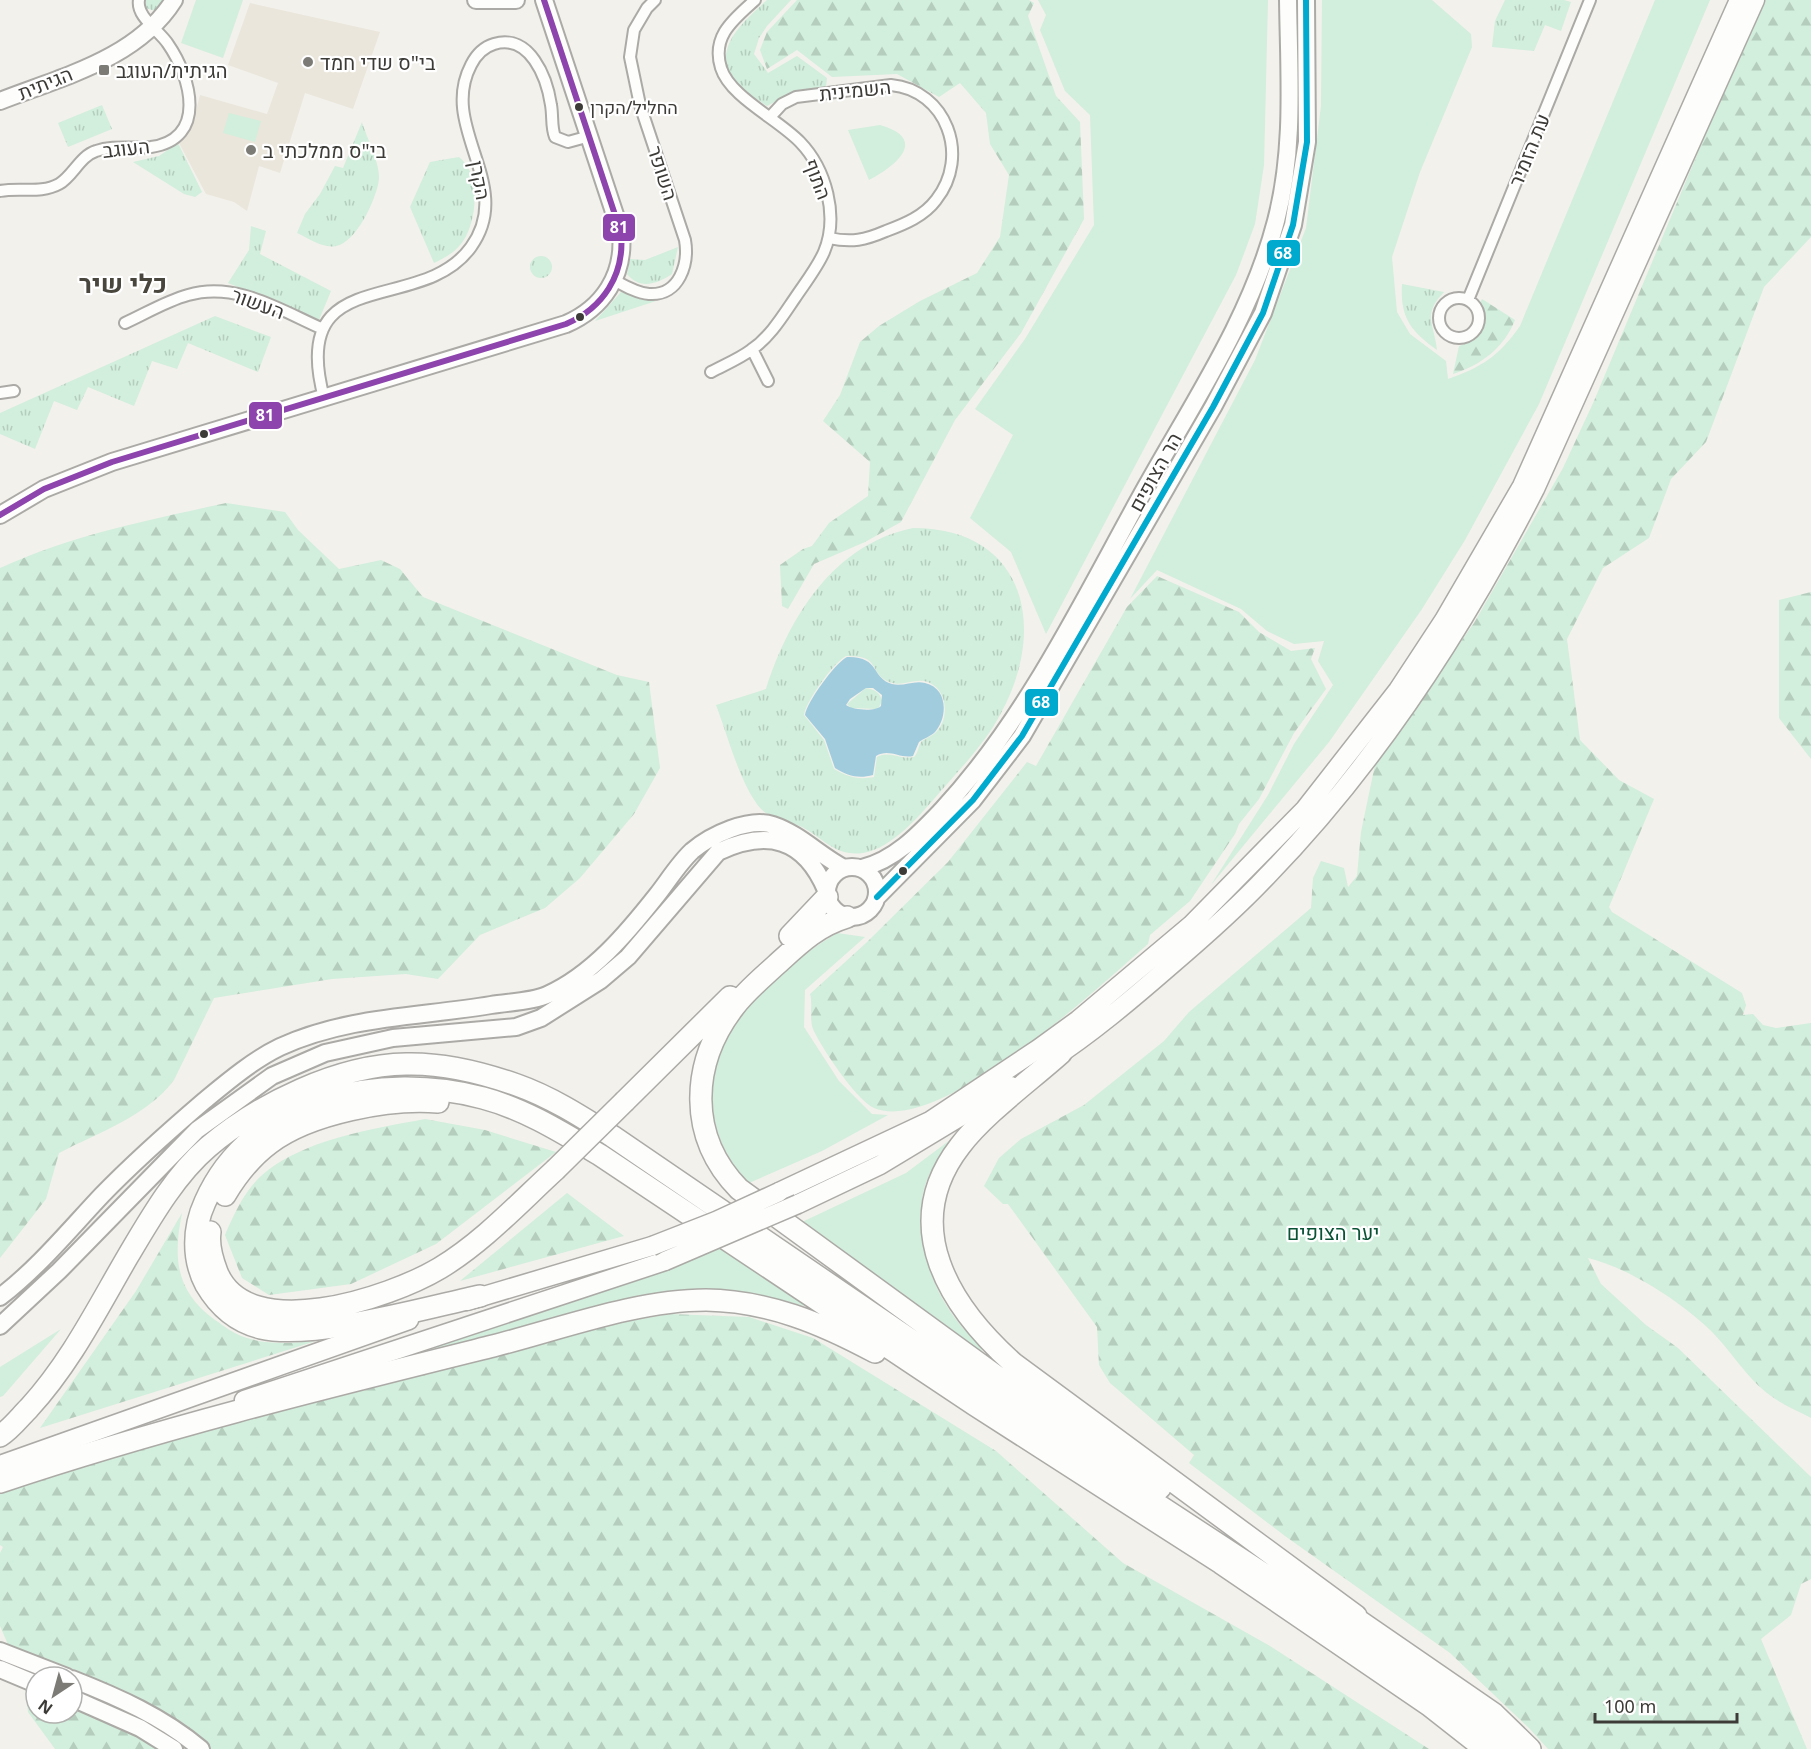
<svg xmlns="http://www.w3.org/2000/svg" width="1811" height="1749" font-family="'Noto Sans',Heebo,sans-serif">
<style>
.built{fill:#eae6db}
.grass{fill:#d2eedc}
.forest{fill:url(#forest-firs);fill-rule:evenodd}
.park{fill:url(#park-tufts);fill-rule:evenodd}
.water{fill:#a1ccdd;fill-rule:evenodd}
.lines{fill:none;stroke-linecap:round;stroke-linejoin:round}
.street-casing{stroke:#acaaa6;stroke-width:14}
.secondary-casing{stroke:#acaaa6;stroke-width:20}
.primary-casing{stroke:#acaaa6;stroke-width:21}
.highway-casing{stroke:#acaaa6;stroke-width:24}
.street{stroke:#fdfdfc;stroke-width:10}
.secondary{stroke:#fdfdfc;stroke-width:16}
.primary{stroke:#fdfdfc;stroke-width:18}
.highway{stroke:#fdfdfc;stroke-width:21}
.primary-bridge-casing{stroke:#acaaa6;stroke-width:21;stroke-linecap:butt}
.highway-bridge-casing{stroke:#acaaa6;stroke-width:24;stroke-linecap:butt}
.primary-bridge{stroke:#fdfdfc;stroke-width:18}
.highway-bridge{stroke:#fdfdfc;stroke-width:21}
.bus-1-casing{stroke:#fff;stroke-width:10}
.bus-2-casing{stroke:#fff;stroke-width:10}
.bus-1{stroke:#8e44ad;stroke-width:6}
.bus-2{stroke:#00a9ce;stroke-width:6}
.poi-dot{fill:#7c7b76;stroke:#fff;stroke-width:2}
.bus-dot{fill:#3d3b37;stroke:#fff;stroke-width:2}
.labels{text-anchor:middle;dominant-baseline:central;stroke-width:4.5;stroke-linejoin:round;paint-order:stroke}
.bus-label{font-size:18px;fill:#3d3b37;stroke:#fff;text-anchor:start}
.poi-label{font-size:20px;fill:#3d3b37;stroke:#fff;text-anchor:start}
.street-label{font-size:20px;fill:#3d3b37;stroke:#fff}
.park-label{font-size:20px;fill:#095236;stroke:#fff}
.district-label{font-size:26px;font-weight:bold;fill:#49463d;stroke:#fff}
.line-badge{stroke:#fff;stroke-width:2}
.badge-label{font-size:16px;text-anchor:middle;font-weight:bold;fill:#fff}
</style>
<defs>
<pattern id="forest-firs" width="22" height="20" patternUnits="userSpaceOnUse" patternTransform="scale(1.5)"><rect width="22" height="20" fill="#d2eedc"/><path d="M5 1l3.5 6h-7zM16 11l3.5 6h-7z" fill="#b5cdbd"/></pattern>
<pattern id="park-tufts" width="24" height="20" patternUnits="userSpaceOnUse" patternTransform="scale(1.5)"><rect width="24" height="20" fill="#d2eedc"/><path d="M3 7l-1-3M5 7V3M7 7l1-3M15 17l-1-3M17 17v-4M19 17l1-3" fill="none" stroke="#b5cdbd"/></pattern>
</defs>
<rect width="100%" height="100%" fill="#f2f1ec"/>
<path class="built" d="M 250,3 L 380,32 L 353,109 L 305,93 L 280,173 L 259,166 L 247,211 L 234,202 L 206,194 L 179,143 L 194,118 L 200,95 L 267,114 L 278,83 L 228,65 Z"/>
<path class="grass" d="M 196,0 L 243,0 L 223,58 L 181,43 Z
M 1038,0 L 1268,0 L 1264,165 L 1255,224 L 1236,275 L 1046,634 L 1011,552 L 970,518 L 1013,435 L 975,409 L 1025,339 L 1094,225 L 1090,115 L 1065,91 L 1040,30 L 1046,15 Z
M 1322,0 L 1432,0 L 1471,34 L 1472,47 L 1420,172 L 1392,257 L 1397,312 L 1410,334 L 1446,361 L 1448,379 C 1482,367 1499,356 1520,326 L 1655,0 L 1710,0 L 1539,404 L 1465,540 L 1422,609 L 1329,742 L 1211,885 L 1268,795 L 1294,744 L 1333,685 L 1318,661 L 1324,641 L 1294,644 L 1267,631 L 1241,609 L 1157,570 L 1130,599 L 1255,360 L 1306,228 L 1321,106 Z
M 229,113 L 261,121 L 255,142 L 223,133 Z
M 880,125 C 929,139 896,166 869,180 L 848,130 Z
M 837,933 L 865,937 L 805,990 L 804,1027 L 839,1081 L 872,1114 L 888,1115 L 822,1151 L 749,1183 C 708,1144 697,1070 732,1023 C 759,987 799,956 837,933 Z
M 954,1137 C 943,1153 929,1170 924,1189 C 913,1234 930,1287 958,1322 C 968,1336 981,1340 984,1358 L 802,1222 L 906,1173 Z
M 721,1247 L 818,1310 C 782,1299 751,1292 713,1293 L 263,1401 Z
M 61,1329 L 3,1396 L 0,1397 L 0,1367 Z"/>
<path class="forest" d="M 797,0 L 1029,0 L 1034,3 L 1028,16 L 1056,96 L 1080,122 L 1084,219 L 1021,333 L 955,420 L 901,522 L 865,542 L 814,564 L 788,609 L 782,606 L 780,565 L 803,549 L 812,546 L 829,523 L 868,496 L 870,462 L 823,421 L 840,395 L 860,342 L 879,326 L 920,301 L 977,273 L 1000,237 L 1009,175 L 990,144 L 986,113 L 960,83 L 939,97 L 897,74 L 832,77 L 797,50 L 767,69 L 760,50 L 767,32 Z
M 1765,0 L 1811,0 L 1811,237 L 1764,287 L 1706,442 L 1671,479 L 1649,538 L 1603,568 L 1567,639 L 1580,740 L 1619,780 L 1654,799 L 1609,907 L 1612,912 L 1742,993 L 1746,1005 L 1743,1015 L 1753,1014 L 1763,1025 L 1776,1028 L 1811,1023 L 1811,1418 C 1798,1411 1783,1405 1771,1396 C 1746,1378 1731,1350 1709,1329 C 1680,1301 1627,1267 1588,1258 L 1601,1284 L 1646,1325 L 1678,1348 L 1811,1477 L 1811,1579 L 1801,1584 L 1791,1615 L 1761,1639 L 1807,1749 L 1548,1749 L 1529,1728 L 1450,1653 L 1285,1536 L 1189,1463 L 1194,1455 L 1110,1383 L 1099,1365 L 1097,1327 L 1008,1204 L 1003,1204 L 984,1186 L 999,1158 L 1021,1139 L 1084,1105 L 1164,1041 L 1189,1012 L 1311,908 L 1313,878 L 1321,861 L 1344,868 L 1348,887 L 1357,876 L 1361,832 L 1376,760 L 1474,623 L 1563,468 L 1594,401 L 1737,59 Z
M 1482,299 L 1515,320 C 1504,348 1481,365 1453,374 L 1459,346 C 1480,340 1489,324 1479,305 Z
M 226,503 L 285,512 L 298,530 L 339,569 L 381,560 L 400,569 L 423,597 L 617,675 L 649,682 L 660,768 L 634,814 L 580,878 L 545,908 L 480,935 L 438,979 L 406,974 L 332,979 L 214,998 L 174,1080 C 146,1117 99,1132 59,1153 L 46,1199 L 0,1258 L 0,568 C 76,534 145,521 226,503 Z
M 1157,576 L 1239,612 L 1259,632 L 1291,651 L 1315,648 L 1311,659 L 1326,689 L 1294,733 L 1259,799 L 1239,824 L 1235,834 L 1190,901 L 1150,935 L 1148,944 C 1100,986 939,1136 874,1108 C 856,1100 821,1047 813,1029 C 809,1018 813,1003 810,994 L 866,943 L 948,862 L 1027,762 L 1036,766 L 1127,607 Z
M 1811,592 L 1811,759 L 1779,718 L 1779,600 Z
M 425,1119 L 485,1130 L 556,1152 L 436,1244 L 351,1284 L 269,1295 L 242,1278 L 225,1235 C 234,1214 244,1192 261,1176 C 303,1139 372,1129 425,1119 Z
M 567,1193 L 624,1236 L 460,1281 Z
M 182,1213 C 173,1257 175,1291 215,1320 C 224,1326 235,1335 247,1338 C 269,1345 293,1343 316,1341 L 40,1428 L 136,1291 Z
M 670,1314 L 749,1317 L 813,1338 L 996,1451 L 1123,1563 L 1270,1646 L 1429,1749 L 55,1749 L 28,1712 L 25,1684 L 0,1626 L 0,1553 L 3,1547 L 0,1545 L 0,1490 L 238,1422 L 601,1326 ZM 36,1677 L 72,1677 L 72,1713 L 36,1713 Z"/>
<path class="park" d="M 165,0 L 155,11 L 146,8 L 146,0 Z
M 767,0 L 791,0 L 767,26 L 759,38 L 754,54 L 768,73 L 797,56 L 827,78 L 826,87 L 795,91 L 767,106 C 757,99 744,92 736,83 C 708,51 744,21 767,0 Z
M 1505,0 L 1564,0 L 1571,2 L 1561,31 L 1545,25 L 1534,51 L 1492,47 L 1495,21 Z
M 102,105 L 112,129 L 68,147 L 58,123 Z
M 362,122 C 367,139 380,163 379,179 C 377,198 356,243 336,246 C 324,249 308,238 297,233 L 305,214 L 320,194 L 335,166 L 343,168 Z
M 178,143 L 202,192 L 195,197 L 184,194 L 133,162 L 159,156 Z
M 459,157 C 482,174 477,224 461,244 C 454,253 444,258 434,263 L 410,207 L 430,162 Z
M 251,226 L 266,231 L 260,254 L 331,291 L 319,320 L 228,283 L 249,250 Z
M 678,247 L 672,274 C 657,284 640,290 627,274 L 630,259 L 645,260 Z
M530 267a11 11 0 1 1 22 0a11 11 0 1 1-22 0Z
M 1402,284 L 1444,292 C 1422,315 1434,323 1437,350 C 1411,331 1400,318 1402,284 Z
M 621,292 L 656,301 L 595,321 Z
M 215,316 L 271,337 L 258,372 L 188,343 L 177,369 L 152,361 L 134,406 L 88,387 L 77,410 L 54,401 L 35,449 L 0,434 L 0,413 Z
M 913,528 C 1025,528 1048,627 1001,713 C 986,742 962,767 940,792 C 921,814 893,848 863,853 C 836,857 823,838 802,827 C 789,821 771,819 761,809 C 740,785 728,736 716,705 L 766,689 C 789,617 834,544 913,528 ZM 846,656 C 880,655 869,671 887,681 C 900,688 911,679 924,681 C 947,686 950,715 938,730 C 933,736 928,737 922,741 C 918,745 919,752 914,757 C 900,760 890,750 877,757 L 874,777 C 858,780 848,777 834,769 L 824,740 L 804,715 C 806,701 834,662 846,656 Z
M 866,688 C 875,690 880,692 882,701 L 878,709 L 851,708 L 847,704 Z"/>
<path class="water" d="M 847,657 C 880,656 871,678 892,684 C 903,687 914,680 925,683 C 948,688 948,717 935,732 C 930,737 924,738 919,742 L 913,756 C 900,759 889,748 876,756 L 873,775 C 858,779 848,776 835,768 L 825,739 L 805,715 C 807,702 835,663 847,657 ZM 866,688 L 873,688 L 882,695 L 881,706 C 875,712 853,710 846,705 L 850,699 Z"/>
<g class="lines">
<defs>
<path id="street" d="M 771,116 L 782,104 L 796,97 L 891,85 C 946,90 971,156 936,200 C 924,216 905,224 886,231 C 865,240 852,243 829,238
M 0,191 C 19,187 41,194 59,184 C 73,176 80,156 96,151 C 113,145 133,149 151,147 C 208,139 191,77 168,44 C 160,31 136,17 139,0
M 614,280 C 625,286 637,293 649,294 C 680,296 689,263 685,240 L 640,105 L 630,57 L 634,30 L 647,8 L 655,0
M1439 318a20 20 0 1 1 40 0a20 20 0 1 1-40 0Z
M 1468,300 L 1590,0
M 125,323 C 145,314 166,301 188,295 C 236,281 280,310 323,329
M 752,349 L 768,381
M 711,372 C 724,365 739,359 751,350 C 770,337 782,317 795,298 C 805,283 817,268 824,252 C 839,216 826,169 800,142 C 778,119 730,97 721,68 C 711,36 734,19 755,0
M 0,393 L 14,391
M 324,398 C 287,260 421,317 471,247 C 516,185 438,128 471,65 C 476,55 484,47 494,44 C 530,33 547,78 551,105 C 553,116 551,127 555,137 L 568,142 L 590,136"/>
<path id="secondary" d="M 476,0 L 516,0
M 0,101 C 61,77 137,59 174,0
M 0,515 L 44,489 L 112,462 L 566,324 C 603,308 625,275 621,233 L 544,0
M827 892a25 25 0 1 1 50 0a25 25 0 1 1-50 0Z
M 862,868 C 895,860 919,834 942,810 C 1029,716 1084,598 1146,487 C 1194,401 1251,317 1276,221 C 1295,149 1289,74 1288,0
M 877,897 L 973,800 L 1022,736 L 1213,407 L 1263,313 L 1293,225 L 1307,142 L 1306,0
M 0,1297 C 38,1268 69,1230 102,1195 C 134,1162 169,1131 204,1101 C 227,1082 253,1060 280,1047 C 347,1016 420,1017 491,1005 C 508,1002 531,1002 547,995 C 592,975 627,933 657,895 C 668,881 679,863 692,851 C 711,835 749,817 773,825 C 800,834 819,855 844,868
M 0,1326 L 59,1271 L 197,1130 L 272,1076 L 325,1053 L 393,1038 L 516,1027 L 541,1018 L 601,980 L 628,957 L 718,852 C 767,829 804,838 826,890
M 0,1651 L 67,1677
M 0,1669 L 36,1684
M 72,1679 C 118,1697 163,1717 201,1749
M 72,1698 L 140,1728 L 174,1749"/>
<path id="primary" d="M 1049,1061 C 1092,1033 1132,999 1170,966 C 1204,937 1237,908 1267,876 C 1376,764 1464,628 1535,489 L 1755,0
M 779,1192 L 930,1121 L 1038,1049 L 1078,1020 L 1191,925 L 1305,809 L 1398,690 L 1444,620 L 1522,486 L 1739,0
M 798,1204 L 880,1165 L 1011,1086
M 467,1301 L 652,1246
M 244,1400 L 665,1261
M 0,1465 L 409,1320"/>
<path id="highway" d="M 847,917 C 817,926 799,944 776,965 C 762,978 746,991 734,1007 C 690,1064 688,1137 739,1189 L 1051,1416 L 1160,1488
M 790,936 L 827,897
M 1061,1053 C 1031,1080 984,1114 960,1146 C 898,1226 950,1307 1014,1364 L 1356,1616
M 625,1101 L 730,997
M 225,1195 C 237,1175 251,1157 270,1143 C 310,1113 389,1098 438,1102
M 210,1232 C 208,1245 212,1259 217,1272 C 247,1346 390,1298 440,1268 C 483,1242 518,1204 555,1170
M 480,1296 C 425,1308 312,1340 261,1328 C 236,1322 219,1307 206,1285 C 192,1259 193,1228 205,1202 C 251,1097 382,1071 483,1098 C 525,1109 563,1133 600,1155 L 975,1405 L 1221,1563 L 1429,1705 L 1485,1749
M 0,1436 C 11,1429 20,1417 29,1408 C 71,1362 97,1309 128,1256 C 150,1219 175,1175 208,1147 C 259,1104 338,1065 406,1064 C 441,1063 483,1073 517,1085 C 551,1097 582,1117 612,1136 L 1019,1414 L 1317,1609 L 1453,1703 L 1508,1749
M 0,1482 C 161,1428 328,1387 493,1346 C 560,1329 637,1300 706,1300 C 768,1301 821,1323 875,1352
M 1343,1610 L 1494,1714 L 1530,1749"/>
</defs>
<use href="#street" class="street-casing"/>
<use href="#secondary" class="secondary-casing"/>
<use href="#primary" class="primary-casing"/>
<use href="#highway" class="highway-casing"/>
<use href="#street" class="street"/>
<use href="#secondary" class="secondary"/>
<use href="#primary" class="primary"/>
<use href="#highway" class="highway"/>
<defs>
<path id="primary-bridge" d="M 652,1246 L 716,1221 L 779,1192
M 665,1261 L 798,1204"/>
<path id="highway-bridge" d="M 555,1170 L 625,1101"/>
</defs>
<use href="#primary-bridge" class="primary-bridge-casing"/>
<use href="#highway-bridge" class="highway-bridge-casing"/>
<use href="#primary-bridge" class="primary-bridge"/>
<use href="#highway-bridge" class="highway-bridge"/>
<defs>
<path id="bus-1" d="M 0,515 L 44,489 L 112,462 L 566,324 C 603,308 625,275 621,233 L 544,0"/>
<path id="bus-2" d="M 877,897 L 973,800 L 1022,736 L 1213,407 L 1263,313 L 1293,225 L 1307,142 L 1306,0"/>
</defs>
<use href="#bus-1" class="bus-1-casing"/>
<use href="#bus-2" class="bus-2-casing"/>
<use href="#bus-1" class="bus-1"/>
<use href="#bus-2" class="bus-2"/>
</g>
<g class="poi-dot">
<circle cx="308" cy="62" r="6"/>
<rect x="98" y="64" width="12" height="12" rx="3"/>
<circle cx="251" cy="150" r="6"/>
</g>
<g class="bus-dot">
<circle cx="579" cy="107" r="5"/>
<circle cx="580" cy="317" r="5"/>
<circle cx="204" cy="434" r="5"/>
<circle cx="903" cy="871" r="5"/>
</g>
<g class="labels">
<g class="bus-label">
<text x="590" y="107">החליל/הקרן</text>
</g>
<g class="poi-label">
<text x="320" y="62">בי"ס שדי חמד</text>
<text x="116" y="70">הגיתית/העוגב</text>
<text x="263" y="150">בי"ס ממלכתי ב</text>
</g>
<g class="street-label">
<text transform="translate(45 83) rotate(-22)">הגיתית</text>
<text transform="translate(855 90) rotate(-6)">השמינית</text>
<text transform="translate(126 148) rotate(-6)">העוגב</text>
<text transform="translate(1529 150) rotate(-68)">עת הזמיר</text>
<text transform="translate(663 173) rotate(72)">השופר</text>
<text transform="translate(818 179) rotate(69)">התוף</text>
<text transform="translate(480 180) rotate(79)">הקרן</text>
<text transform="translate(258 303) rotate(20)">העשור</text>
<text transform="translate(1155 472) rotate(-61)">הר הצופים</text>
</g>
<g class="park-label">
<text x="1333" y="1232">יער הצופים</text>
</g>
<g class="district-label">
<text x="123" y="283">כלי שיר</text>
</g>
</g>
<g class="line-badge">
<rect x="602" y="213" width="34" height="29" rx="6" fill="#8e44ad"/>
<rect x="1266" y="239" width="35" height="28" rx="6" fill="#00a9ce"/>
<rect x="248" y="401" width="35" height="29" rx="6" fill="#8e44ad"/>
<rect x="1024" y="688" width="35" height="29" rx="6" fill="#00a9ce"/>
</g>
<g class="badge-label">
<text x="619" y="233">81</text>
<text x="1283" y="259">68</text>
<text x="265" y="421">81</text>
<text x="1041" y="708">68</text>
</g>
<g transform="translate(54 1695) rotate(216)"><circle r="28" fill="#ffffff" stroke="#b1b1af" stroke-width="1.5"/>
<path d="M0-4.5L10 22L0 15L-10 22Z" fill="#7c7b76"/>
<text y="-9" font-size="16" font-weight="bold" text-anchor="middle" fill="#3d3b37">N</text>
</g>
<path d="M1595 1713v9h142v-9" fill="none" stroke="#3d3b37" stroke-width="3"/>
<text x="1604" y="1713" font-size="18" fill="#3d3b37" stroke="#ffffff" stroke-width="4.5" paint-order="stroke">100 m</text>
</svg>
